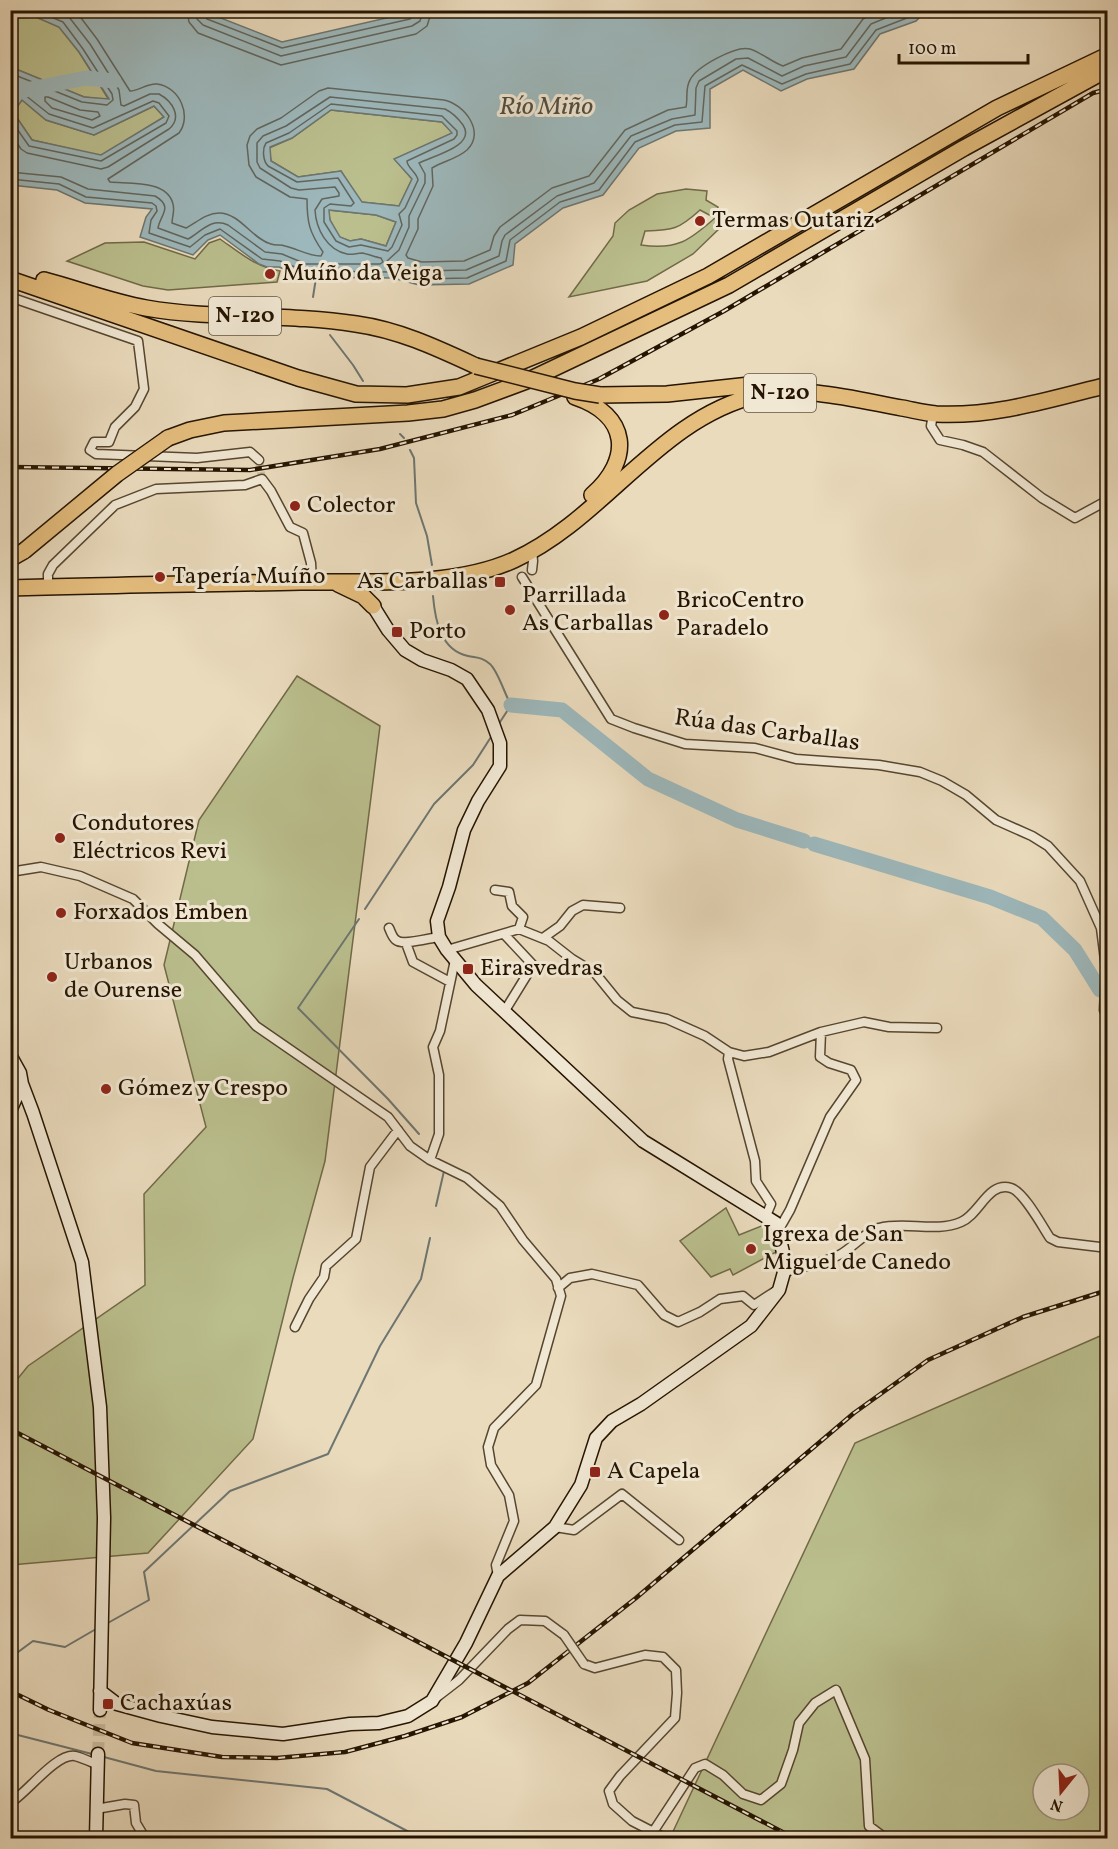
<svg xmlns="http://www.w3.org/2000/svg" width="1118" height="1849" font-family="Vollkorn,serif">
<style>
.green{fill:#bbbf8e;stroke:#706a47;stroke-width:1.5;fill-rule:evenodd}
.water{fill:#9db8bc;stroke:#6d7671;stroke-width:1.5;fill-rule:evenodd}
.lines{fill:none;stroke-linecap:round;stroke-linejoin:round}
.shore{stroke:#61665e;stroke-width:1.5}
.stream{stroke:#6d7671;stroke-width:2}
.river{stroke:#9db8bc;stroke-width:15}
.street-tunnel{stroke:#ccbda1;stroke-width:8;stroke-dasharray:8 4;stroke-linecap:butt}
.secondary-tunnel{stroke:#ccbda1;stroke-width:12;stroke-dasharray:12 6;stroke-linecap:butt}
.street-casing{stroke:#56462f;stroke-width:11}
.secondary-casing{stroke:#251400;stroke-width:15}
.highway-casing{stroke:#251400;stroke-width:18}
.street{stroke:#f1e8d4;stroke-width:8}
.secondary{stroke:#f1e8d4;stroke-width:12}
.highway{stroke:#e5be7e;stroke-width:15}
.rail-casing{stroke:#251400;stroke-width:4.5}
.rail{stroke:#f1e8d4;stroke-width:2;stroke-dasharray:7;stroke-linecap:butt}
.street-bridge-casing{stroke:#56462f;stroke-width:11;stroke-linecap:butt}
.highway-bridge-casing{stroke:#251400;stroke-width:18;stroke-linecap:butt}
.street-bridge{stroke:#f1e8d4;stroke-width:8}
.highway-bridge{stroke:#e5be7e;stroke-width:15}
.poi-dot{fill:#8f2418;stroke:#f1e8d4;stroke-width:2}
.labels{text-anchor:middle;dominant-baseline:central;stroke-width:6;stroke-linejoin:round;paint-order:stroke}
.shield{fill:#f1e8d4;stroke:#625440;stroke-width:1.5}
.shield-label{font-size:22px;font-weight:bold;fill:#251400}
.poi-label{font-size:24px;fill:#251400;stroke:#f1e8d4;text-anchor:start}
.street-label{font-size:24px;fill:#251400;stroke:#f1e8d4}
.water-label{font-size:26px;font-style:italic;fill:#4f4d42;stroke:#f1e8d4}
</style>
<rect width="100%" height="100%" fill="#eadbbd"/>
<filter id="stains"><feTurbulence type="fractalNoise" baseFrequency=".00333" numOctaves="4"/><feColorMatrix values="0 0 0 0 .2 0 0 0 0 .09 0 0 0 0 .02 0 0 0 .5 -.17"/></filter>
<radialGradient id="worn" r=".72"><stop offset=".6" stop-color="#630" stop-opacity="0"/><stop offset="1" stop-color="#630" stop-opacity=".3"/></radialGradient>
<path class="green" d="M 36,17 L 59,27 L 79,52 L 109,100 L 84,97 L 11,67 L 11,18 Z
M 22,100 L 46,120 L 94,135 L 154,106 L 164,117 L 101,156 L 32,140 L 13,112 Z
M 331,110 L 442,122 L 453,133 L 395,159 L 412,179 L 399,206 L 361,202 L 341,171 L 298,177 L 271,161 L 269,148 L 292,138 Z
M 686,189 L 707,191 L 706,200 L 718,207 L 715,218 L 724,224 L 693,254 L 647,281 L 569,297 L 613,236 L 615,223 L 629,210 L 657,194 ZM 700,210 L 715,218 C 689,241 677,250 641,245 L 645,231 C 673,230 678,230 700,210 Z
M 328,210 L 376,215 L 396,222 L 386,246 L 361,239 L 350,241 L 339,237 L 330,220 Z
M 220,239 C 240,253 256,267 280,271 L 277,282 L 168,290 L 143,286 L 67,261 L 105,243 L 144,242 L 195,259 L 209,243 Z
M 297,676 L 380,726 L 325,1161 L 293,1278 L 253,1439 L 148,1553 L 11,1565 L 11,1387 L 28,1366 L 145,1285 L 144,1194 L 206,1127 L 164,965 L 199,820 Z
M 726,1208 L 739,1235 L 769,1223 L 778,1251 L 733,1275 L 730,1269 L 711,1277 L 680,1241 Z
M 1107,1333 L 1107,1838 L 670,1838 L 855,1443 ZM 1043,1774 L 1079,1774 L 1079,1810 L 1043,1810 Z"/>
<path class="water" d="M 11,10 L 203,11 L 282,42 L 421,10 L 926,11 L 916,21 L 880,34 L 854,69 L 807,79 L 781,91 L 743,70 L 710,89 L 710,128 L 676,131 L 639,148 L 603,195 L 563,208 L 515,244 L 513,265 L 469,284 L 419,285 L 393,278 L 304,277 L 279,267 L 267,267 L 259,264 L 220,235 L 208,240 L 193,255 L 140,237 L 146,217 L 152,209 L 85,203 L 57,190 L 11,185 L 11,67 L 84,97 L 109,99 L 79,52 L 59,27 L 36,17 L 11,18 ZM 22,100 L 46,120 L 94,135 L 154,106 L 164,117 L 101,155 L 32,140 L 13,112 ZM 331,110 L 442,122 L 452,133 L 394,159 L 412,179 L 399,206 L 362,202 L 341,171 L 298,177 L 271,161 L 270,147 L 292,138 ZM 329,210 L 376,215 L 396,222 L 386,246 L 361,239 L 350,241 L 340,237 L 330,220 Z"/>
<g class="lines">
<path class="shore" d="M 75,10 L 97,39 L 130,91 C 139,91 147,83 157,84 C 180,87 192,116 179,133 L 108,179 L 110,182 C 130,184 167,180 173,204 C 175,211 172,217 172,223 L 186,228 C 196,223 206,213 219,213 C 240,213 252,239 271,244 C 276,246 281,244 285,246 C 298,249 308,256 321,256 L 323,252 C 309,232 307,222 307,199 L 290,197 L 256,177 L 249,165 L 247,145 L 250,136 L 257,129 L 281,118 L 319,91 L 328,88 L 444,100 C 464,104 486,132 467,150 C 457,159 443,161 432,168 L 433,186 L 418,219 L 418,229 L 406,255 L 408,258 L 422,262 L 464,261 L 490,250 L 494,236 L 500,227 L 552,188 L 589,176 L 625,130 L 668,110 L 686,107 C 688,98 685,88 690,80 C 696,67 736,45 750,49 C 762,53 772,62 783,66 L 802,58 L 841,49 L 863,19 L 879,10
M 187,10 L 189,22 L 198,33 L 281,65 L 416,34 L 427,26 L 432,10
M 196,10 L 197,19 L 203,25 L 281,56 L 412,26 L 420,21 L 423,10
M 203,10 L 204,15 L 207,19 L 282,48 L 410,19 L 414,16 L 415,10
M 10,12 L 37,11 L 63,22 L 83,49 L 112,94 L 113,100 L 107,105 L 82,102 L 10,73
M 45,97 L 48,97 L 80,110 L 98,112 L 100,116 L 92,120 L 52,108 L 45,101 Z
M 331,104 L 442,116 L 457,131 L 457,135 L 454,139 L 407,161 C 407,168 417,172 418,180 L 405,208 L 399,214 L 402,225 L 392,247 L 388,251 L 361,245 L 349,247 L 336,241 L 324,222 L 324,208 L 330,204 L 351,206 L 354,203 L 338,178 L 297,182 L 268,166 C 263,161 262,149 266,143 L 289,133 Z
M 10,105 L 18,96 L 25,95 L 49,114 L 93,128 L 153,101 L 159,103 L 169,116 L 166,123 L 101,161 L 29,146 L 10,119
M 10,133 L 21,149 L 27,153 L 101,169 L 108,167 L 169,129 C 183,117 172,101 159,94 L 150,94 L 124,106 L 121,105 L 119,90 L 90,44 L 69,17 L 56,10
M 10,172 L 61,177 L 88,189 L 155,196 C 174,207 160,215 158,228 L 188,239 C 201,232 211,217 228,225 L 265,252 L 282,254 L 306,264 L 380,264 L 383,262 L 381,258 C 375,257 368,254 362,253 C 357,253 352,255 347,254 C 327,250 316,229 315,210 L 322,199 L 339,196 L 339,193 L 335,187 L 299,190 L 291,188 L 260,168 L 257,162 L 257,143 L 263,136 L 286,126 L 330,97 L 445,109 C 451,112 458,118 463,125 C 477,146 432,156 419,163 L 425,174 L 425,183 L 409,216 L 409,227 L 399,250 L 387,261 L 390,264 L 421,271 L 466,270 L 499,256 L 502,241 L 505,235 L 557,196 L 594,183 L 631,136 L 672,119 L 695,115 L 696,88 L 699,81 L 736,59 L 748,58 L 782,76 L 804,66 L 846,57 L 871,24 L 905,10
M 10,179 L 59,184 L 86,197 L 152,203 L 156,206 L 157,211 L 151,220 L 149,233 L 190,247 L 205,235 L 220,229 L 262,259 L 280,261 L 305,271 L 393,272 L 420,279 L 467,278 L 506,261 L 510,240 L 560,202 L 599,190 L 635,142 L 675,125 L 702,122 L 705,86 L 742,65 L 782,84 L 806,74 L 850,64 L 876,30 L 912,16 L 917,10"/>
<path class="stream" d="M 313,297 L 316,278
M 330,335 L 353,365 L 363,381
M 400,434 L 404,438
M 410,450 L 414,458 L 416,503 L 427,536 L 432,565
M 433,596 C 435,619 440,650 468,656 C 477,658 482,657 490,664 C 498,671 505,695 511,705 L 500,722
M 365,909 L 434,804 L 473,765 L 491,737
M 359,919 L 298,1008 L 388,1099 L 419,1134
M 436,1206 L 444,1171
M 106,1624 L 149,1600 L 144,1572 L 230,1491 L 328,1454 L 380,1346 L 421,1279 L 430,1238
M 10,1658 L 33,1641 L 65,1647 L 96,1629
M 10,1733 L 92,1754
M 104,1757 L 156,1771 L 327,1789 L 411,1833 L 414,1838"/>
<path class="river" d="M 10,93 L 86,78 L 114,81
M 511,705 L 562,710 L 648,779 L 737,820 L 804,841
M 814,844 L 990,897 L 1042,918 L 1075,950 L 1100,990"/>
<path class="street-tunnel" d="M 259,460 L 262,479"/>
<path class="secondary-tunnel" d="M 98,1754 L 100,1710"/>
<defs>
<path id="street" d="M 10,297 L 138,341 L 144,389 L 135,407 L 115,427 L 109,442 L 94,442 L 90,450 L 96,454 L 197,458 L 250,452 L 259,460
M 933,414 L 931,426 L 940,440 L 963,445 L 983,452 L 1042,498 L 1075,518 L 1108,500
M 532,550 L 533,561 L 532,570
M 522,577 L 611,719 L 634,728 L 685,744 L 755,748 L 796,759 L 879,765 L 920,772 L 942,781 L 966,795 L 996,820 L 1032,836 L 1048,846 L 1080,881 L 1101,928 L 1106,968 L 1104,1010 L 1108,1020
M 48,587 L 48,574 L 53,565 L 115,505 L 156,489 L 245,485 L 262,479 L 271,491 L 290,527 L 303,533 L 311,563 L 312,582
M 10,872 L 41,867 L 80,876 L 133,899 L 158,924 L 195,955 L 256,1026 L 388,1117 L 410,1146 L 430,1160 L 467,1178 L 500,1206 L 523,1240 L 556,1279 L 561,1296 L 536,1385 L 494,1428 L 488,1447 L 491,1465 L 509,1495 L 514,1521 L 496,1565 L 498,1576
M 495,890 L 509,892 L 512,906 L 523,917 L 519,929
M 389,928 C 391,932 392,937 396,940 C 403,946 429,938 439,937
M 504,934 L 533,965 L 504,1012
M 543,938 L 560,926 L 572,911 L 583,905 L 620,908
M 406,943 L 413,962 L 450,982
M 447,950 L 519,929 L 549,941 L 572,959 L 595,973 L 617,1000 L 632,1012 L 667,1019 L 705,1036 L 729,1052 L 744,1056 L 769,1052 L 821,1032 L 864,1022 L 889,1027 L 937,1028
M 729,1052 L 728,1059 L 755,1161 L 756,1181 L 771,1204 L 766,1216
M 430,1160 L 439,1134 L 439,1075 L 433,1047 L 440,1031 L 455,960
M 778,1231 L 790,1210 L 830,1117 L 856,1080 L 851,1070 L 829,1063 L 820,1057 L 821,1032
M 784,1272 C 803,1267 824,1263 841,1254 C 852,1248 868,1230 879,1228 C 906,1221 935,1233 961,1222 C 980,1214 988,1181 1011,1188 C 1024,1192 1042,1226 1050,1238 L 1058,1242 L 1108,1248
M 558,1288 L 570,1278 L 592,1274 L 638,1285 L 664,1315 L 678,1322 L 700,1312 L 720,1299 L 743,1296 L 754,1305 L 774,1292
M 295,1327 L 309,1299 L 324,1277 L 326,1266 L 356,1239 L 370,1167 L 398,1130
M 555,1527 L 574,1530 L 622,1494 L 679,1540
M 584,1664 L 595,1668 L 645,1655 L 663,1657 L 676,1670 L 677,1693 L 675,1718 L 620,1776 L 609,1791 L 613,1804 L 632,1821 L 665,1838
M 437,1697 L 459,1680 L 508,1629 L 520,1620 L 545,1621 L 564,1635
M 10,1803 C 27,1793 56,1753 75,1756 C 83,1758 91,1762 98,1765
M 96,1809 L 125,1804 L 134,1805 L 136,1823 L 145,1838
M 653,1832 L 695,1768 L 705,1764 L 723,1775 L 743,1794 L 761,1800 L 781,1784 L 793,1750 L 799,1723 L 815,1703 L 836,1690 L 865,1759 L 869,1826 L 885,1838"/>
<path id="secondary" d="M 10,1055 L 20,1073 L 22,1084 L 33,1113 L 82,1262 L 100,1407 L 104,1518 L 100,1710
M 10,1111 L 22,1084
M 100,1691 L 117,1704 L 161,1716 L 212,1727 L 283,1734 L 350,1724 L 379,1723 L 408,1716 L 432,1701 L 466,1643 L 498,1576 L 555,1527 L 581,1485 L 596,1438 L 612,1421 L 641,1404 L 751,1326 L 779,1290 L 786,1265 L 776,1223 L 643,1141 L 476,985 L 447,950 L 439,937 L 437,921 L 449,887 L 464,830 L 478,801 L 500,766 L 500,743 L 488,710 L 467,679 L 451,670 L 422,660 L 405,650 L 388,630 L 373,606
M 96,1838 L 98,1754"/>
<path id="highway" d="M 10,279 L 298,378 L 356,394 L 407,395 L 459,387 L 581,337 L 708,276 L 997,108 L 1108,55
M 44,280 C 78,289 112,302 146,308 C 215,320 287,313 356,324 C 399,330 437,348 476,366
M 600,395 L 667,394 L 759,384 L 777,384
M 575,397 C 629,415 633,459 592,495
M 168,438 L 190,430 L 224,423 L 408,413 L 443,409 L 475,400 L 529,380 L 729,285 L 964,148 L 1108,69
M 10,559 L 24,551
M 338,584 L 363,596 L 373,606
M 10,588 C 107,585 204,584 301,582 C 369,581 452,588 514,560 C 604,519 659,418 758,395 C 802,385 858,400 902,408 C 913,410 925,413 936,414 C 995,417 1051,399 1108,385"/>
</defs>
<use href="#street" class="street-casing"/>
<use href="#secondary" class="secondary-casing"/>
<use href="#highway" class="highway-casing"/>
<use href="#street" class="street"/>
<use href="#secondary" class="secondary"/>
<use href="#highway" class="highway"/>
<defs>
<path id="rail" d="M 10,467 L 250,470 L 380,449 L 512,415 L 599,379 L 724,311 L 1093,93 L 1108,89
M 10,1429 L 794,1838
M 10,1691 L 49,1710 L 132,1743 L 222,1757 L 277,1758 L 345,1752 L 405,1736 L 462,1717 L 528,1683 L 636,1598 L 854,1413 L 928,1360 L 1023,1317 L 1108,1290"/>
</defs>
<use href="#rail" class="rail-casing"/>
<use href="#rail" class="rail"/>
<defs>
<path id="street-bridge" d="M 564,1635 L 584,1664"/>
<path id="highway-bridge" d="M 476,366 L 575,391 L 600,395
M 24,551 L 117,474 L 168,438"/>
</defs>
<use href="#street-bridge" class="street-bridge-casing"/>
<use href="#highway-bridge" class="highway-bridge-casing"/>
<use href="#street-bridge" class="street-bridge"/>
<use href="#highway-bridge" class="highway-bridge"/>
</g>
<g class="poi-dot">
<circle cx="700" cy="221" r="6"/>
<circle cx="270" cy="274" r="6"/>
<circle cx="295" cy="506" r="6"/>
<circle cx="160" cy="577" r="6"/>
<rect x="494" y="576" width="12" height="12" rx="3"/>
<circle cx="510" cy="610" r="6"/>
<circle cx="664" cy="615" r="6"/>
<rect x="391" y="626" width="12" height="12" rx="3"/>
<circle cx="60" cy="838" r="6"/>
<circle cx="61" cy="913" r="6"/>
<rect x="462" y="963" width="12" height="12" rx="3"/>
<circle cx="52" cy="977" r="6"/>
<circle cx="106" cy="1089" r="6"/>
<circle cx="751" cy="1249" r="6"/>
<rect x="589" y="1466" width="12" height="12" rx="3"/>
<rect x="102" y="1698" width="12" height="12" rx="3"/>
</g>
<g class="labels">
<g class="shield">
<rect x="209" y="297" width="72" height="38" rx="4.5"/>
<rect x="744" y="374" width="72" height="38" rx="4.5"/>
</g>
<g class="shield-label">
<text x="245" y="316">N-120</text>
<text x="780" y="393">N-120</text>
</g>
<g class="poi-label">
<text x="712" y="221">Termas Outariz</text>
<text x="282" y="274">Muíño da Veiga</text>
<text x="307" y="506">Colector</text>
<text x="172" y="577">Tapería Muíño</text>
<text x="488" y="582" text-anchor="end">As Carballas</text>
<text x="522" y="596">Parrillada<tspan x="522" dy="28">As Carballas</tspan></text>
<text x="676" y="601">BricoCentro<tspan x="676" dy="28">Paradelo</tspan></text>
<text x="409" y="632">Porto</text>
<text x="72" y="824">Condutores<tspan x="72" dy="28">Eléctricos Revi</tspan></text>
<text x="73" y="913">Forxados Emben</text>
<text x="64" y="963">Urbanos<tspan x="64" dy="28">de Ourense</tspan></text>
<text x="480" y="969">Eirasvedras</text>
<text x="118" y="1089">Gómez y Crespo</text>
<text x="763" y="1235">Igrexa de San<tspan x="763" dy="28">Miguel de Canedo</tspan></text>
<text x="607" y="1472">A Capela</text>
<text x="120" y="1704">Cachaxúas</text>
</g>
<g class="street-label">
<text transform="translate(767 731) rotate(8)">Rúa das Carballas</text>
</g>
<g class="water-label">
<text x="546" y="107">Río Miño</text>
</g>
</g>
<rect width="1118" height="1849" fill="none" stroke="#eadbbd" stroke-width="36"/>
<rect x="12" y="12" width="1094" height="1825" fill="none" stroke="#251400" stroke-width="3"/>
<rect x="18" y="18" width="1082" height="1813" fill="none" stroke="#251400" stroke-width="1.5"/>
<g transform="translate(1061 1792) rotate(198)"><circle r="28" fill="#f1e8d4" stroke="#9f937f" stroke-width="1.5"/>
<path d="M0-4.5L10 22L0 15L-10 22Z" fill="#8f2418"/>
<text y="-9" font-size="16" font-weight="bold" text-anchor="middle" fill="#251400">N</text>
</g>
<path d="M899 54v9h129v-9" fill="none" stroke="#251400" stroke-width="3"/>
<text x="908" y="54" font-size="18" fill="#251400" stroke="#f1e8d4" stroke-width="4.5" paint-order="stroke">100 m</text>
<rect width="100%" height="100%" filter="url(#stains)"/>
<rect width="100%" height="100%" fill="url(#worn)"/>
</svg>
